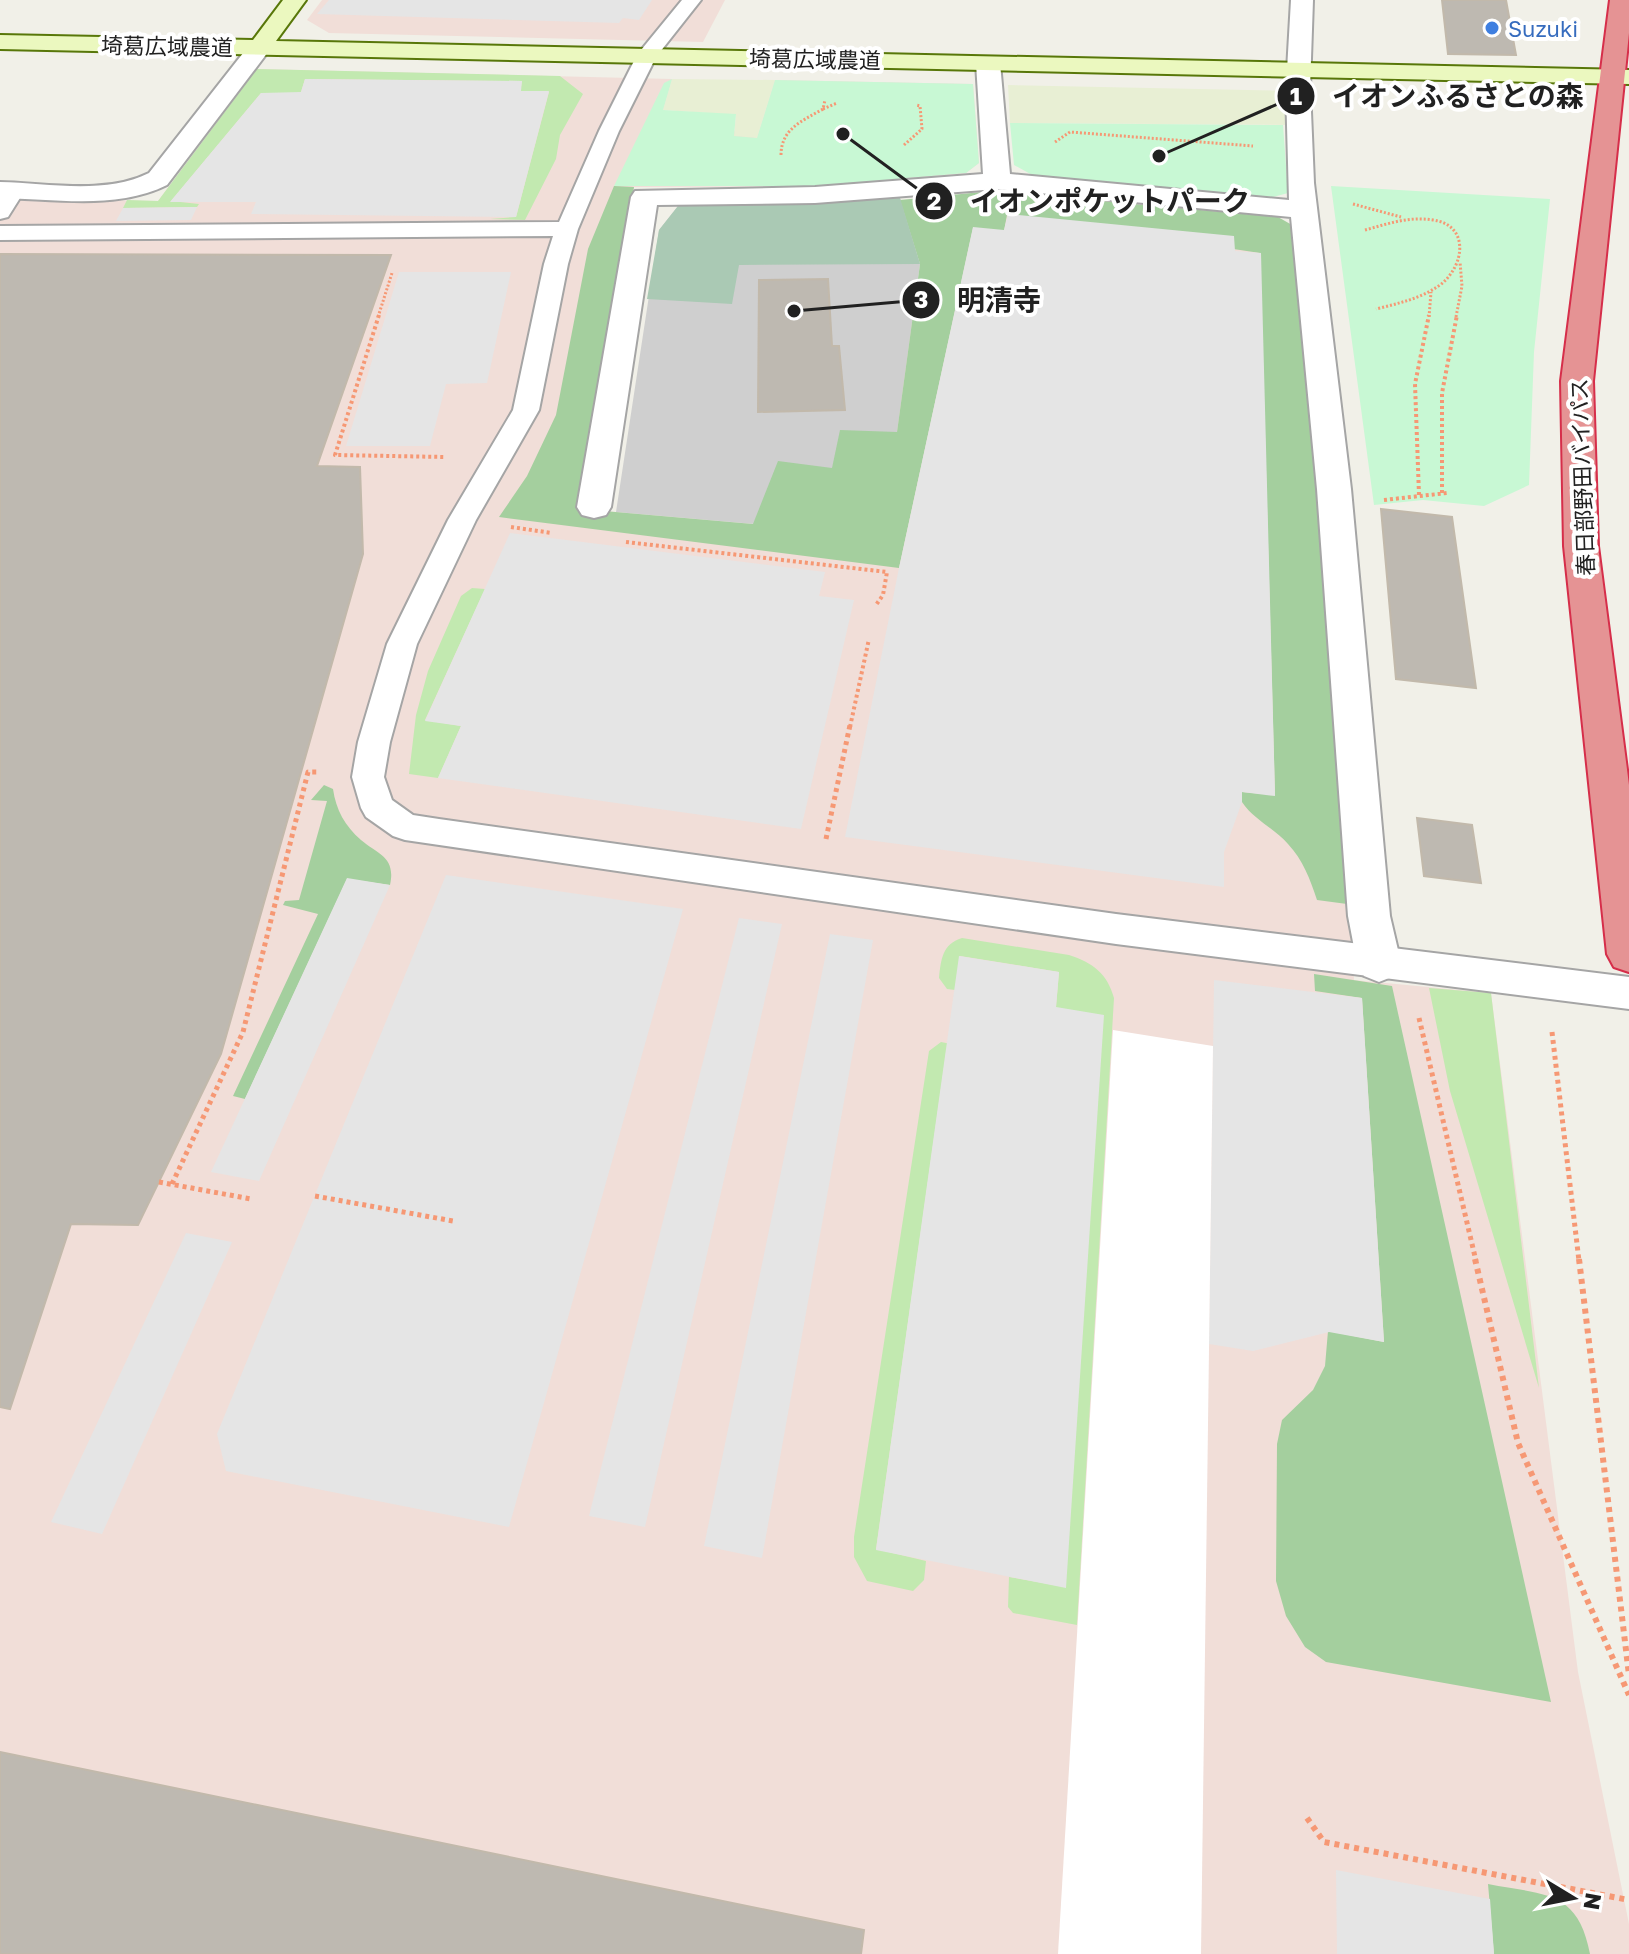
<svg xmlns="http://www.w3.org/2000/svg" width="1629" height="1954" font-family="'Golos Text','Noto Sans JP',sans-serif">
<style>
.commercial{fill:#f1ded8}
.religious{fill:#cfcfcf}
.farmland{fill:#e8efd4}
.grass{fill:#c2e9b0}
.forest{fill:#a4cf9e}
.cemetery{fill:#aac9b4}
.park{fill:#c8f8d4}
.parking{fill:#e5e5e5}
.pier{fill:#fff}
.building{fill:#beb9b1;stroke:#c2b9ab;stroke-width:2}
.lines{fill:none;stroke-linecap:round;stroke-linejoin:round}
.lane-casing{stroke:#a5a5a5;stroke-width:4}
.street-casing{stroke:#a5a5a5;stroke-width:4}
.secondary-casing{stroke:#587709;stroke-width:4}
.highway-casing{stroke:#d62e4a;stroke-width:4}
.path-far3{stroke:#f69874;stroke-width:3;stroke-dasharray:2 2;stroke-linecap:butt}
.path-far2{stroke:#f69874;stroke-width:4;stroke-dasharray:3 3;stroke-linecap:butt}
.path-far1{stroke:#f69874;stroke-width:5;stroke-dasharray:4 4;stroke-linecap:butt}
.path{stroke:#f69874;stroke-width:6;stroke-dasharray:5 5;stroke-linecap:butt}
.lane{fill:#fff;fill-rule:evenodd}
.street{fill:#fff;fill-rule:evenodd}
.secondary{fill:#ebf8bf;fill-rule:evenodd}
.highway{fill:#e59394;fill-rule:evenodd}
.shop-dot{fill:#3f7fe0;stroke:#fff;stroke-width:3}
.labels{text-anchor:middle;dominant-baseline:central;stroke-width:8;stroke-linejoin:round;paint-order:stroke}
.far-shop-label{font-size:22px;fill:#366cbe;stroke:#fff;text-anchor:start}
.far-street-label{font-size:22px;fill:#212121;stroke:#fff}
.leader{fill:none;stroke:#212121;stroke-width:3}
.callout-dot{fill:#212121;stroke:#fff;stroke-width:3}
.mark-label{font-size:24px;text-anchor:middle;font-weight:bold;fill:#fff}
.callout-label{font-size:28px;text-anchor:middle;font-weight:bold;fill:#212121;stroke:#fff;stroke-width:8;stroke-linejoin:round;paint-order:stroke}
</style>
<rect width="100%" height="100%" fill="#f1f0e8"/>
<path class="commercial" d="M 322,0 L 725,0 L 703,42 L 329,33 L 307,20 Z
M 257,69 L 672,79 L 663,110 L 757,138 L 775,80 L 973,84 L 979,163 L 966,173 L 816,186 L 634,187 L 612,323 L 604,511 L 753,524 L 992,191 L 1278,217 L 1318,495 L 1354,980 L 1491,993 L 1578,1672 L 1629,1924 L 1629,1954 L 0,1954 L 0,198 L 158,201 Z"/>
<path class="religious" d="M 900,198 L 920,264 L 897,432 L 833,468 L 754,524 L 616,512 L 659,230 L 678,206 Z"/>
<path class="farmland" d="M 672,79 L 775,80 L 757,138 L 734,136 L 736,115 L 663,110 Z
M 1008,85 L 1290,91 L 1291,125 L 1010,123 Z"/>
<path class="grass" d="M 257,69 L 560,76 L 583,94 L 560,135 L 556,159 L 525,220 L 490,219 L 516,217 L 549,92 L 520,91 L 522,81 L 305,79 L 301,92 L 289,95 L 261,93 L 171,201 L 199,204 L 197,207 L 123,208 L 127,200 L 158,201 Z
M 472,588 L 485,589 L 425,720 L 461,726 L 438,778 L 409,774 L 416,715 L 428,671 L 461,596 Z
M 962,938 L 1069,955 C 1093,963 1107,973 1114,998 L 1077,1625 L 1013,1613 L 1008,1607 L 1009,1577 L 1066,1587 L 1056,1007 L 1059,972 L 960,956 L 955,990 L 947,989 L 939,978 C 941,960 942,944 962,938 Z
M 1429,988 L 1491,993 L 1539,1388 L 1450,1091 Z
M 941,1042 L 977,1049 L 946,1053 L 876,1549 L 926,1561 L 924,1580 L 913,1591 L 867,1581 L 854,1557 L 854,1537 L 929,1051 Z"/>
<path class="forest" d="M 614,186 L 634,187 L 612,323 L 604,511 L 753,524 L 778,461 L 832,468 L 840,430 L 897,432 L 920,264 L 900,200 L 992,191 L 1278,217 L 1292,225 L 1318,495 L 1347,904 L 1317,900 C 1310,879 1303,860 1288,844 C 1274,828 1254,820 1242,802 L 1242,792 L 1275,795 L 1260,253 L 1007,215 L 1004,231 L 973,228 L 899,568 L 499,517 L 527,476 L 556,415 L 588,249 Z
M 324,785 L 333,789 C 336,810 345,826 361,840 C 379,855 396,857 390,885 L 347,879 L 245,1099 L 233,1096 L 318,914 L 283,905 L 285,901 L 299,900 L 327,801 L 311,800 Z
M 1314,974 L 1392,986 L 1551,1702 L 1326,1662 L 1305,1647 L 1286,1616 L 1276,1581 L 1277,1444 L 1282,1420 L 1313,1390 L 1325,1366 L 1328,1331 L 1384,1342 L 1362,998 L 1315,991 Z
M 1488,1884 C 1543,1895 1578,1889 1590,1954 L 1494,1954 Z"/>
<path class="cemetery" d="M 900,198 L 920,264 L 739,265 L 732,304 L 647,299 L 659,230 L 678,206 Z"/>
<path class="park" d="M 672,79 L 663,110 L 736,114 L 734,136 L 757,138 L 775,80 L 973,84 L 979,163 L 966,173 L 816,186 L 614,186 L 664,83 Z
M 1010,123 L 1283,125 L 1288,193 L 1273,197 L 1034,176 L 1014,165 Z
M 1331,186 L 1550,199 L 1534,352 L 1529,485 L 1484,506 L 1423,500 L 1374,505 Z"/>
<path class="parking" d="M 329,0 L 652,0 L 639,20 L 623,18 L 619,23 L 317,14 Z
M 305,79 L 522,81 L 521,91 L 549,91 L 516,217 L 251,214 L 256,202 L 170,202 L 261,93 L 301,92 Z
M 197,207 L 191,220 L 116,221 L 123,208 Z
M 1008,214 L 1234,236 L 1235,251 L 1261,253 L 1275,796 L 1242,792 L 1242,802 L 1224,852 L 1224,887 L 845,837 L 899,568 L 973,227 L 1004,230 Z
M 399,272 L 511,272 L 487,383 L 446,384 L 430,446 L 346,446 Z
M 510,533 L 825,572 L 819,596 L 854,600 L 801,829 L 438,778 L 461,726 L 425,721 Z
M 446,875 L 683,909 L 509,1527 L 226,1471 L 217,1434 Z
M 347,878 L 390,885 L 259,1181 L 211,1172 Z
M 739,918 L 782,924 L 645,1527 L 589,1516 Z
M 830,934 L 873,940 L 762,1558 L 704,1546 Z
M 959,956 L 1059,972 L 1056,1007 L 1104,1015 L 1066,1588 L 876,1550 Z
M 1214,980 L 1362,998 L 1384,1342 L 1329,1332 L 1253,1351 L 1209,1344 Z
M 186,1233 L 232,1242 L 102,1534 L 51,1522 Z
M 1336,1870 L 1490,1899 L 1494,1954 L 1337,1954 Z"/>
<path class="pier" d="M 1113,1030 L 1213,1046 L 1201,1954 L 1058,1954 Z"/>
<path class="building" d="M 1442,0 L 1506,0 L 1516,55 L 1448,54 Z
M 0,254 L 391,255 L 317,466 L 360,467 L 363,554 L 221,1054 L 138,1225 L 71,1224 L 10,1409 L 0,1407 Z
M 828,279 L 832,346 L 839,346 L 845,410 L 758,412 L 759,280 Z
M 1381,509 L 1452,517 L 1476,688 L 1396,679 Z
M 1417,818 L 1472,825 L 1481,883 L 1424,876 Z
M 0,1752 L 864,1930 L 861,1954 L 0,1954 Z"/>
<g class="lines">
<defs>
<path id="lane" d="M 682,0 L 701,0 L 656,57 L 619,131 L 578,229 L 568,264 L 539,410 L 476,520 L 417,644 L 390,742 L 384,777 L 392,800 L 413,815 L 439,819 L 1116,914 L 1629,977 L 1629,1009 L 1116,944 L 405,840 L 393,836 L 366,817 L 361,808 L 352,777 L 358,742 L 387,644 L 448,520 L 513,410 L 544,264 L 553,236 L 0,240 L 0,226 L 559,222 L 599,131 L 637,55 Z
M 14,183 L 25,190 L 8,217 L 0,219 L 0,195 L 6,185 Z"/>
<path id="street" d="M 1291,0 L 1313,0 L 1310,88 L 1314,183 L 1351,489 L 1390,916 L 1401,963 L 1394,976 L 1379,982 L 1364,976 L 1357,963 L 1348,916 L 1317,489 L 1291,217 L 997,189 L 815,203 L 657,205 L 611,507 L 606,515 L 594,518 L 582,515 L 577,507 L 631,197 L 635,191 L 815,187 L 983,174 L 976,63 L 979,58 L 997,58 L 1000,63 L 1010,174 L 1289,200 L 1286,88 Z
M 259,41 L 267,43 L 271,48 L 167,185 C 117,210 55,199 0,198 L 0,182 C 47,183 105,195 149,173 L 251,43 Z"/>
<path id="secondary" d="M 283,0 L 306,0 L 276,41 L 1629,70 L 1629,84 L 0,49 L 0,35 L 253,40 Z"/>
<path id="highway" d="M 1610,0 L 1629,0 L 1629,33 L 1593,381 L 1598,546 L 1629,785 L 1629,972 L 1614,967 L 1607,954 L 1564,546 L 1561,381 Z"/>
</defs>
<use href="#lane" class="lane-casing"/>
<use href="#street" class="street-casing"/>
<use href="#secondary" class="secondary-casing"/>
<use href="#highway" class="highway-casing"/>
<path class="path-far3" d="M 823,109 L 837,103
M 1055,142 L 1070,132 L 1253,146
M 904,145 L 922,129 L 920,106 L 916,105
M 781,155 C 781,129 802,121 823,109 L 825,100
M 1353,204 L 1401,217
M 1365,230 C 1387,224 1409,216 1433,220 C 1470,225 1465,266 1440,285 C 1420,299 1399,303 1376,309
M 378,317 L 392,273
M 1429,317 L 1431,292
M 1456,317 L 1462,286 L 1460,262"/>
<path class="path-far2" d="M 379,315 L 335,455 L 446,457
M 1442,493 L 1442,393 L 1457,315
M 1419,495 L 1415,384 L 1429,315
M 1384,500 L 1447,493
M 511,527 L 552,533
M 626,542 L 887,572 L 883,595 L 876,605
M 850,727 L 869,639"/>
<path class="path-far1" d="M 826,839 L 850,725
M 1419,1018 L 1476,1261
M 1552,1032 L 1579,1261
M 159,1182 L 251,1199
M 172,1184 L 243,1032 L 308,772 L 319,772
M 315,1196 L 453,1221"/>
<path class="path" d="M 1475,1259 L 1518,1443 L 1629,1695
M 1579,1259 L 1629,1675
M 1307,1818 L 1324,1842 L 1629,1900"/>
<use href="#lane" class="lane"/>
<use href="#street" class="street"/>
<use href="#secondary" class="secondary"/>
<use href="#highway" class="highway"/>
</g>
<circle class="shop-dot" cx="1492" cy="28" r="8"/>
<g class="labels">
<g class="far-shop-label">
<text x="1508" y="28">Suzuki</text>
</g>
<g class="far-street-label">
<text transform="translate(167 46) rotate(1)">埼葛広域農道</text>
<text transform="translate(815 59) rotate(1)">埼葛広域農道</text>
<text transform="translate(1582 477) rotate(-92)">春日部野田バイパス</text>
</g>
</g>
<path class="leader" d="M1159 156L1296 96M843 134L934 201M794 311L921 300"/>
<g class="callout-dot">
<circle cx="1159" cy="156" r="8"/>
<circle cx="843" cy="134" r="8"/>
<circle cx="794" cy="311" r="8"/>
<circle cx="1296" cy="96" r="20"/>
<circle cx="934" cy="201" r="20"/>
<circle cx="921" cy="300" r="20"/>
</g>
<g class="mark-label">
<text x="1296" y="105">1</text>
<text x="934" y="210">2</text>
<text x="921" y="308">3</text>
</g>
<g class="callout-label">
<text x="1458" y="106">イオンふるさとの森</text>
<text x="1110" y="211">イオンポケットパーク</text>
<text x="999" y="310">明清寺</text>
</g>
<g transform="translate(1573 1898) rotate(100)" stroke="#ffffff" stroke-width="6" paint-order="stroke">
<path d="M0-6L14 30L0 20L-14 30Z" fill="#212121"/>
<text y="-12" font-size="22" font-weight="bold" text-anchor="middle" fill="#212121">N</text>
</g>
</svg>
